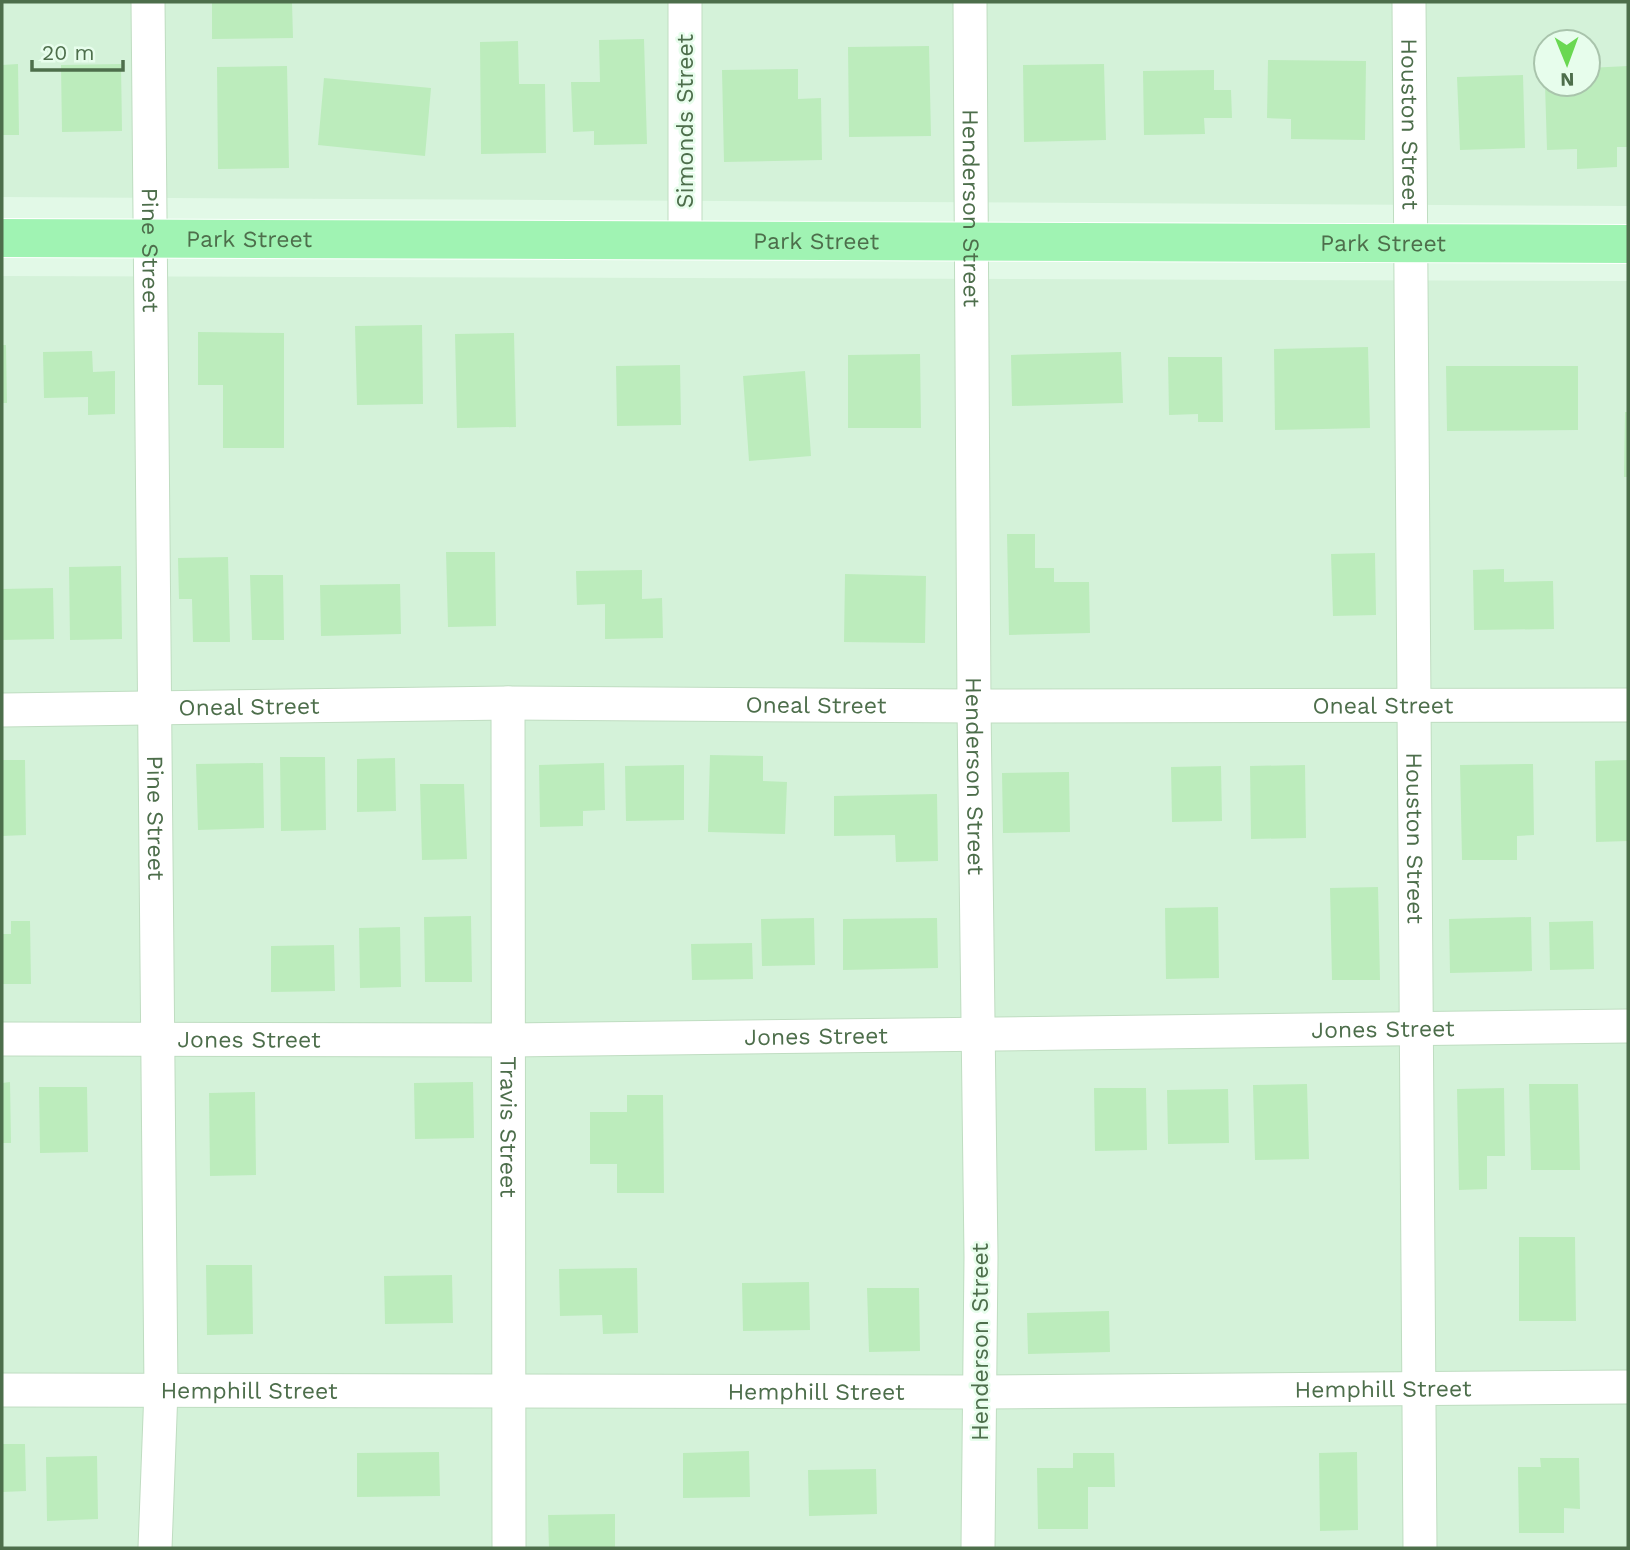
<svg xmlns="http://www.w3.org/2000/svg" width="1630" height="1550" font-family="'Work Sans',sans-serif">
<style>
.residential{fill:#d4f2d9;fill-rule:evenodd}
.building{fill:#bcecbc}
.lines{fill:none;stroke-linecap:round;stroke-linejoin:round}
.minor-casing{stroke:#bfddc1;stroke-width:35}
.major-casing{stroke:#fff;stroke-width:40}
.minor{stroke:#fff;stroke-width:33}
.major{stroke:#a0f3b3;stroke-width:38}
.labels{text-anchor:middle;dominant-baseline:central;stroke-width:5;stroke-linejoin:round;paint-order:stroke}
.street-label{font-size:23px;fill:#4d6e4b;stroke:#e7fdec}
</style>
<rect width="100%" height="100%" fill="#e2f9e7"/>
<path class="residential" d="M 2,2 L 1628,2 L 1628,206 L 2,197 ZM 1546,42 L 1588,42 L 1588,84 L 1546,84 Z
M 2,276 L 1628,281 L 1628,1548 L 2,1548 Z"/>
<path class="building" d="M 212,2 L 292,2 L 293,38 L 212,39 Z
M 644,39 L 647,144 L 594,145 L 594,131 L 573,132 L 571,82 L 600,82 L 599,40 Z
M 518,41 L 519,84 L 545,84 L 546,153 L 481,154 L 480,42 Z
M 929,46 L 931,136 L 849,137 L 848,47 Z
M 1268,60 L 1366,61 L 1365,140 L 1291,139 L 1291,119 L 1267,118 Z
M 18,64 L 19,135 L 2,135 L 2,65 Z
M 121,64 L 122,131 L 62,132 L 61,65 Z
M 1104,64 L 1106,140 L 1024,142 L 1023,65 Z
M 287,66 L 289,168 L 218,169 L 217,67 Z
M 1628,66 L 1628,147 L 1617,147 L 1617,167 L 1577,169 L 1577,149 L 1547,150 L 1545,84 L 1588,84 L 1588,68 Z
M 798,69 L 798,99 L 821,98 L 822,160 L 724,162 L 722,70 Z
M 1214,70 L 1214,90 L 1231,90 L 1232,118 L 1204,118 L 1205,134 L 1144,135 L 1143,71 Z
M 1523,75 L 1525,148 L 1460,150 L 1457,77 Z
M 324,78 L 431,88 L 425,156 L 318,145 Z
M 422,325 L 423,404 L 357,405 L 355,326 Z
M 198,332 L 284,333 L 284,448 L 223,448 L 223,385 L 198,385 Z
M 514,333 L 516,427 L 457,428 L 455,334 Z
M 2,345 L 6,345 L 7,403 L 2,403 Z
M 1368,347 L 1370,428 L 1275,430 L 1274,349 Z
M 92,351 L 93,372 L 115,371 L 115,414 L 88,415 L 88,397 L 44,398 L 43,352 Z
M 1121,352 L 1123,403 L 1012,406 L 1011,355 Z
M 920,354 L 921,428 L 848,428 L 848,355 Z
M 1168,357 L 1222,357 L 1223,422 L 1198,422 L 1198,414 L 1169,415 Z
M 680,365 L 681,425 L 617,426 L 616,366 Z
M 1446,366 L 1578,366 L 1578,430 L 1447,431 Z
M 805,371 L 811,456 L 749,461 L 743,376 Z
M 1625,412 L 1628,412 L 1628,477 L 1624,477 Z
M 1007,534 L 1035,534 L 1035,568 L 1054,568 L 1054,582 L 1089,582 L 1090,633 L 1009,635 Z
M 446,552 L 495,552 L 496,626 L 448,627 Z
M 1375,553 L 1376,615 L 1333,616 L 1331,554 Z
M 228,557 L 230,642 L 193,642 L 192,599 L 179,599 L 178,558 Z
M 121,566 L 122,639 L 70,640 L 69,567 Z
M 1504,569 L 1504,582 L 1553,581 L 1554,629 L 1474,630 L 1473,570 Z
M 642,570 L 642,599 L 662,598 L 663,638 L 605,639 L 605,604 L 577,605 L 576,571 Z
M 845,574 L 926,576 L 925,643 L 844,642 Z
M 250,575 L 283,575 L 284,640 L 252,640 Z
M 400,584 L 401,634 L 321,636 L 320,585 Z
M 53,588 L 54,639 L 2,640 L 2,589 Z
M 710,755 L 763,756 L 763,781 L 787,782 L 785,834 L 708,832 Z
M 280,757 L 325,757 L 326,830 L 281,831 Z
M 395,758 L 396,811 L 357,812 L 357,759 Z
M 2,760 L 25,760 L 26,835 L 2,836 Z
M 1628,760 L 1628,841 L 1596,842 L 1595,761 Z
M 263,763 L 264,828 L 198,830 L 196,764 Z
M 604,763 L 605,810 L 583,811 L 583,826 L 540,827 L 539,765 Z
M 1533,764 L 1534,835 L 1517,836 L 1517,860 L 1462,860 L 1460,765 Z
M 684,765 L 684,820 L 626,821 L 625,766 Z
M 1305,765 L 1306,838 L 1251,839 L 1250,766 Z
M 1221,766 L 1222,821 L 1172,822 L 1171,767 Z
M 1069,772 L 1070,832 L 1003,833 L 1002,773 Z
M 420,784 L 464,784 L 467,859 L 422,860 Z
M 937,794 L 938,861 L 896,862 L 895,835 L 834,836 L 834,796 Z
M 1378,887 L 1380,980 L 1332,980 L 1330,888 Z
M 1218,907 L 1219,978 L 1166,979 L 1165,908 Z
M 471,916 L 472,982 L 425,982 L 424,917 Z
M 1531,917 L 1532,971 L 1450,973 L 1449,919 Z
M 814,918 L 815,965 L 762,966 L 761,919 Z
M 937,918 L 938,968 L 843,970 L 843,919 Z
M 11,921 L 30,921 L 31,984 L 2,984 L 2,934 L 11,934 Z
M 1593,921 L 1594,969 L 1550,970 L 1549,922 Z
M 400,927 L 401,987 L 360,988 L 359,928 Z
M 752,943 L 753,979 L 692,980 L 691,944 Z
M 334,945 L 335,991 L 271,992 L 271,946 Z
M 10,1082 L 11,1143 L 2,1143 L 2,1083 Z
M 473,1082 L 474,1138 L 415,1139 L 414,1083 Z
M 1307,1084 L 1309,1159 L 1255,1160 L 1253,1085 Z
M 1529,1084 L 1578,1084 L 1580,1170 L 1531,1170 Z
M 39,1087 L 87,1087 L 88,1152 L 40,1153 Z
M 1094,1088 L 1146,1088 L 1147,1150 L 1095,1151 Z
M 1504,1088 L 1505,1156 L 1487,1156 L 1487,1189 L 1459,1190 L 1457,1089 Z
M 1228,1089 L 1229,1143 L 1168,1144 L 1167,1090 Z
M 255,1092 L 256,1175 L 210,1176 L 209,1093 Z
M 627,1095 L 663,1095 L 664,1193 L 617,1193 L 617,1164 L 590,1164 L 590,1112 L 627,1112 Z
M 1519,1237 L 1575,1237 L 1576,1321 L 1519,1321 Z
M 206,1265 L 252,1265 L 253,1334 L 207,1335 Z
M 637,1268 L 638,1333 L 603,1334 L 602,1315 L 560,1316 L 559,1269 Z
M 452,1275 L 453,1323 L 385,1324 L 384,1276 Z
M 809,1282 L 810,1330 L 743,1331 L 742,1283 Z
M 867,1288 L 919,1288 L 920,1351 L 869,1352 Z
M 1109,1311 L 1110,1352 L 1028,1354 L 1027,1313 Z
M 2,1444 L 25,1444 L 26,1491 L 2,1492 Z
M 749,1451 L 750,1497 L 683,1498 L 683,1453 Z
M 439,1452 L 440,1496 L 357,1497 L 357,1453 Z
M 1357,1452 L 1358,1530 L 1320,1531 L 1319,1453 Z
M 1073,1453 L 1114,1453 L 1115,1487 L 1088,1487 L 1088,1529 L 1038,1529 L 1037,1468 L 1073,1468 Z
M 97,1456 L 98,1519 L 47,1521 L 46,1457 Z
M 1540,1458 L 1579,1458 L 1580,1509 L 1564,1508 L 1564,1533 L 1519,1533 L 1518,1467 L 1541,1467 Z
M 876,1469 L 877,1514 L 809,1516 L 808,1470 Z
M 615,1514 L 615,1548 L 549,1548 L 548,1515 Z"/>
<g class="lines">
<defs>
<g id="minor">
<path id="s1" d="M 148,2 L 161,1390 L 155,1548"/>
<path id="s2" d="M 970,2 L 974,706 L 981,1257 L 978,1548"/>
<path id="s3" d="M 1409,2 L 1420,1548"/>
<path d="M 685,241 L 685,2"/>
<path id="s4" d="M 508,703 L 509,1548"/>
<path id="s5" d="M 2,710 L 508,703 L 974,706 L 1628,705"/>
<path id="s6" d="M 2,1039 L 510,1040 L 1628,1026"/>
<path id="s7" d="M 2,1390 L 981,1392 L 1628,1387"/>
</g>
<g id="major">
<path id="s8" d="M 2,238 L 1628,244"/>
</g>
</defs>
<use href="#minor" class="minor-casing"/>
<use href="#major" class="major-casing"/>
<use href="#minor" class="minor"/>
<use href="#major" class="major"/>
</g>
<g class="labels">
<g class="street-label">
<text transform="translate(685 121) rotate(-90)">Simonds Street</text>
<text stroke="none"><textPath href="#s3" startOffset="122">Houston Street</textPath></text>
<text stroke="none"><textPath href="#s2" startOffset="206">Henderson Street</textPath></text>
<text stroke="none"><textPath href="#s8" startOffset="247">Park Street</textPath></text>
<text stroke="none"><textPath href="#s8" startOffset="814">Park Street</textPath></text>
<text stroke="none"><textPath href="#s8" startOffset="1381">Park Street</textPath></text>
<text stroke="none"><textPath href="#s1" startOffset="248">Pine Street</textPath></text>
<text stroke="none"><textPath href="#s5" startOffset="814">Oneal Street</textPath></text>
<text stroke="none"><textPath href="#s5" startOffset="1381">Oneal Street</textPath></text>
<text stroke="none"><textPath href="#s5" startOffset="247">Oneal Street</textPath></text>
<text stroke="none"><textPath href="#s2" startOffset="774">Henderson Street</textPath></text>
<text stroke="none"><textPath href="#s1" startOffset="816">Pine Street</textPath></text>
<text stroke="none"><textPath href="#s3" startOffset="836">Houston Street</textPath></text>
<text stroke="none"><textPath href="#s6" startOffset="1381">Jones Street</textPath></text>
<text stroke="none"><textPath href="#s6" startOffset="814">Jones Street</textPath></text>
<text stroke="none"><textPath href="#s6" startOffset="247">Jones Street</textPath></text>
<text stroke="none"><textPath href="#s4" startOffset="424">Travis Street</textPath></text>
<text transform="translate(980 1342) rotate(-90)">Henderson Street</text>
<text stroke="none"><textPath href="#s7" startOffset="1381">Hemphill Street</textPath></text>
<text stroke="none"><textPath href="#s7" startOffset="247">Hemphill Street</textPath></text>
<text stroke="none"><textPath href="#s7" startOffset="814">Hemphill Street</textPath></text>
</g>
</g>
<rect width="1630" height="1550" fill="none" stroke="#4d6e4b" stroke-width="7"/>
<g transform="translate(1567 63) rotate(179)"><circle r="33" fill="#e7fdec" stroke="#a9c4ac" stroke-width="2"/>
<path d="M0-5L12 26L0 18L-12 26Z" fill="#6ad852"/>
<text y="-10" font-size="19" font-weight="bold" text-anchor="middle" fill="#4d6e4b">N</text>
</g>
<path d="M32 60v10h91v-10" fill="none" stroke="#4d6e4b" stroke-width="3.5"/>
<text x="42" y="60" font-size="21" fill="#4d6e4b" stroke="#e7fdec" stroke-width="5" paint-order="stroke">20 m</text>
</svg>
